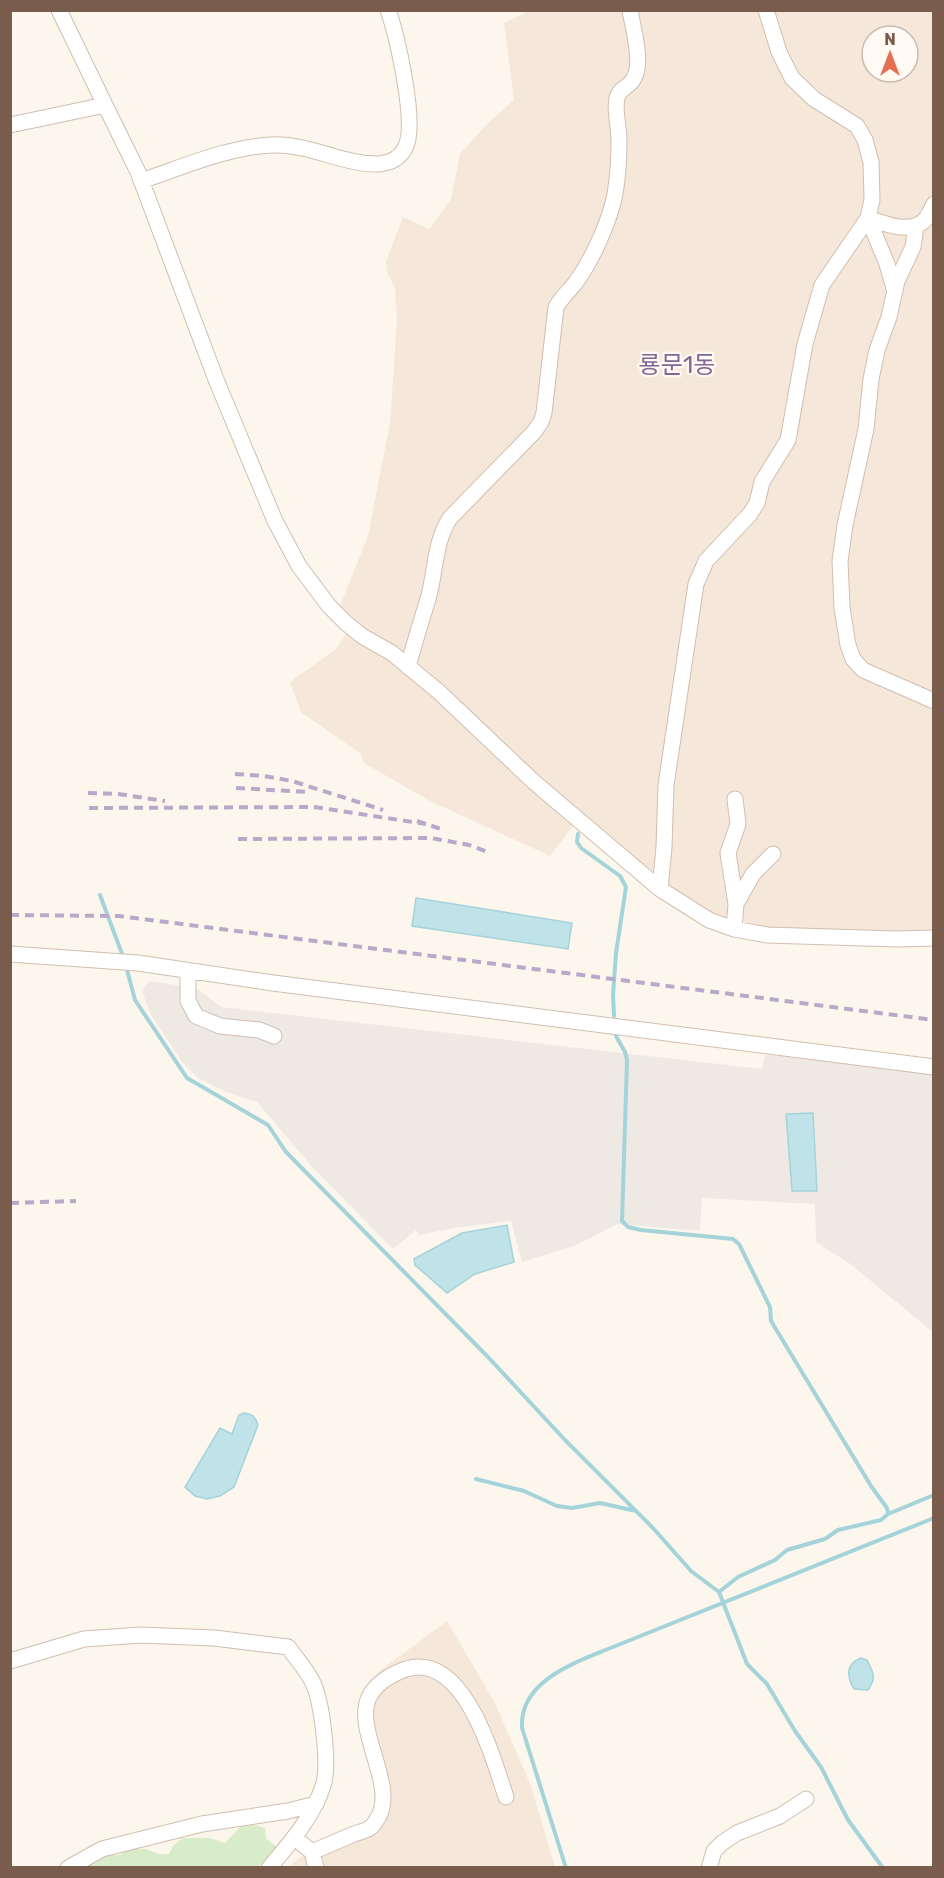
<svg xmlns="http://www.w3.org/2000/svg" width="944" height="1878" font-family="Rubik,'Noto Sans KR',sans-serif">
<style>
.residential{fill:#f5e8da;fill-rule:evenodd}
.industrial{fill:#efe9e4}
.green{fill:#d8ecc9}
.water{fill:#bfe3e8;stroke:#a5d3da;stroke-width:1.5}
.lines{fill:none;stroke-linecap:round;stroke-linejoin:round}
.stream{stroke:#a5d3da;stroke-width:4}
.minor-casing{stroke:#d1beb0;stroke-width:17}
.minor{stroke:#fff;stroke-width:15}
.rail{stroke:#b9a8c9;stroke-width:4;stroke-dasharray:9 6;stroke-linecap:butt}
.labels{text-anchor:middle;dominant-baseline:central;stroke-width:4.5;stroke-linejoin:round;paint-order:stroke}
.quarter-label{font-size:24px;fill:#846695;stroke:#fffaf3}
</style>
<rect width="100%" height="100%" fill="#fdf6ec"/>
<path class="residential" d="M 532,10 L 933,11 L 933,931 L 881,932 L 758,927 L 712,916 L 673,893 L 583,813 L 550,856 L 430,801 L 364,763 L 361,754 L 301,712 L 290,682 L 336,649 L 346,634 L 340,606 L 368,536 L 390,423 L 397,320 L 395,289 L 387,272 L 386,261 L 403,217 L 429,229 L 451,199 L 460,154 L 488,123 L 514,100 L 504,23 ZM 872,36 L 908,36 L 908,72 L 872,72 Z
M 447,1621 L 496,1705 L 531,1786 L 555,1867 L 287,1868 L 317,1844 L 361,1827 L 373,1816 L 376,1799 L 360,1705 L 365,1686 L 382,1669 Z"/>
<path class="industrial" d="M 149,981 L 196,988 L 221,1007 L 762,1069 L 765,1055 L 848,1060 L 933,1072 L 933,1332 L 849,1263 L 816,1242 L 815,1204 L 702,1198 L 700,1231 L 617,1224 L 574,1246 L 522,1262 L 511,1221 L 454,1228 L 419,1235 L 416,1230 L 393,1249 L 313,1168 L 257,1102 L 226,1092 L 198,1078 L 182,1062 L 150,1013 L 142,991 Z"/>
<path class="green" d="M 255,1825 L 265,1828 L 266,1839 L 279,1848 L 258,1867 L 83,1868 L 106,1855 L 120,1855 L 128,1849 L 146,1849 L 159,1854 L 169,1854 L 173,1846 L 182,1838 L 210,1838 L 225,1843 L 241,1826 Z"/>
<path class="water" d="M 416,898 L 572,923 L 568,949 L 412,926 Z
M 813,1113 L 817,1191 L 792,1191 L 786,1114 Z
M 507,1225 L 514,1262 L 475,1274 L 447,1293 L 415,1265 L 414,1259 L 462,1233 Z
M 244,1413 C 252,1414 255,1416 258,1425 L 234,1487 L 220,1496 L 207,1499 L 195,1496 L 185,1487 L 220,1428 L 232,1434 L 239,1415 Z
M 861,1658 L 867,1660 C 873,1672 877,1678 868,1690 L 854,1689 C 847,1677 845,1664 861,1658 Z"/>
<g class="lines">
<path class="stream" d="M 578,834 L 577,842 L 581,848 L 620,876 L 626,887 L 616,953 L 613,995 L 614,1016
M 100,895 L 124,959
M 126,966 L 135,1000 L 187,1078 L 268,1125 L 286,1152 L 488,1357 L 565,1440 L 653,1528 L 691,1571 L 719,1592 L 747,1664 L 767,1684 L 795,1731 L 821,1767 L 848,1820 L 883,1868
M 616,1036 L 625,1052 L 627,1060 L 622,1221 L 628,1227 L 641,1230 L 733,1239 L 739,1244 L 770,1307 L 771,1321 L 871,1486 L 887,1508 L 888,1514 L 881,1520 L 838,1530 L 825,1539 L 787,1550 L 775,1560 L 738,1577 L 719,1592
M 476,1479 L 524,1491 L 557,1506 L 572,1508 L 600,1503 L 636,1511
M 888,1514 L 934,1495
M 566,1868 L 522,1728 C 519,1680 577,1662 613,1647 L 934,1518"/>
<defs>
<path id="minor" d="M 59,10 L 105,105
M 10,125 L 105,105 L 138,172 L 217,382 L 275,521 L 299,566 L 329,606 L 346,623 L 362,636 L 392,653 L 439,692 L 534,782 L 660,889 L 709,920 L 734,929 L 767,935 L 896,939 L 934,938
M 141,181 C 183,167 227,147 272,145 C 308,143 343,165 379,164 C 390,163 400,158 405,148 C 418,126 397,36 388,10
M 868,218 L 887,264 L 895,292
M 868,218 C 885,224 909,234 924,221 C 928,217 931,210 934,204
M 916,226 L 913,247 L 897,281 L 889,317 L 877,350 L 871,379 L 866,429 L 845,525 L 840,561 L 842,608 L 848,645 L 853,659 L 863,670 L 934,701
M 408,667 C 414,644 421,622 428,599 C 436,571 434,543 450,518 L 534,432 L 541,422 L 544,413 L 556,307 C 562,297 569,291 576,282 C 592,260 610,221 615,194 C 618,177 619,157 619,139 C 619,127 614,110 617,98 C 619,88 630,87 634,78 C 643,63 633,28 630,10
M 660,889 L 664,847 L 666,785 L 696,584 L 706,561 L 750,514 L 757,503 L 762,482 L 788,440 L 805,344 L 822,285 L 868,218 L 872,200 L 871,162 L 865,140 L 857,126 L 814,99 L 792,78 L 779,52 L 766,10
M 736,904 L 753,874 L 773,854
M 734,929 L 736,904 L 728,853 L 738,824 L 735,799
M 10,954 L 138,963 L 273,983 L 934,1067
M 188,971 L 188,1001 L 196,1016 L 220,1026 L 259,1030 L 274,1036
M 10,1661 L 84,1639 L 141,1635 L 214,1638 L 288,1647 C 296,1658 306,1669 312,1681 C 322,1699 330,1767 323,1786 C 313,1817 290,1843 269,1868
M 295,1838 L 312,1852 C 326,1846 340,1840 354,1834 C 359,1832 367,1831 371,1827 C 374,1825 377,1819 379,1816 C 396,1782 352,1728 370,1695 C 378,1682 392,1674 406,1669 C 464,1651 493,1758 506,1797
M 312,1852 L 316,1868
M 68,1868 L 102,1849 L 202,1824 L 288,1811 L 316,1804
M 709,1868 L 714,1851 L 722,1843 L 737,1833 L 780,1816 L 806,1799"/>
</defs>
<use href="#minor" class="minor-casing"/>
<use href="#minor" class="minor"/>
<path class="rail" d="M 235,774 L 264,776 L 292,781 L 383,810
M 236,788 L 308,792
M 88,793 L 118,794 L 165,801
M 89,808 L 314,807 L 426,824
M 417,821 L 444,830
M 238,839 L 431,838 L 469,845 L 490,853
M 10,915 L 119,916 L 934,1020
M 10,1203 L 76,1201"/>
</g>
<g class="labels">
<g class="quarter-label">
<text x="677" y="365">룡문1동</text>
</g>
</g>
<rect width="944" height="1878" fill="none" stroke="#7a5c4d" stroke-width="24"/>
<g transform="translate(890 54)"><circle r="28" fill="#fffaf3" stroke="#cabbb1" stroke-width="1.5"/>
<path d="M0-4.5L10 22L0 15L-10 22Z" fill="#e76f51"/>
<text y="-9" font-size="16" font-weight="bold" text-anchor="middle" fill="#7a5c4d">N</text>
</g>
</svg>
